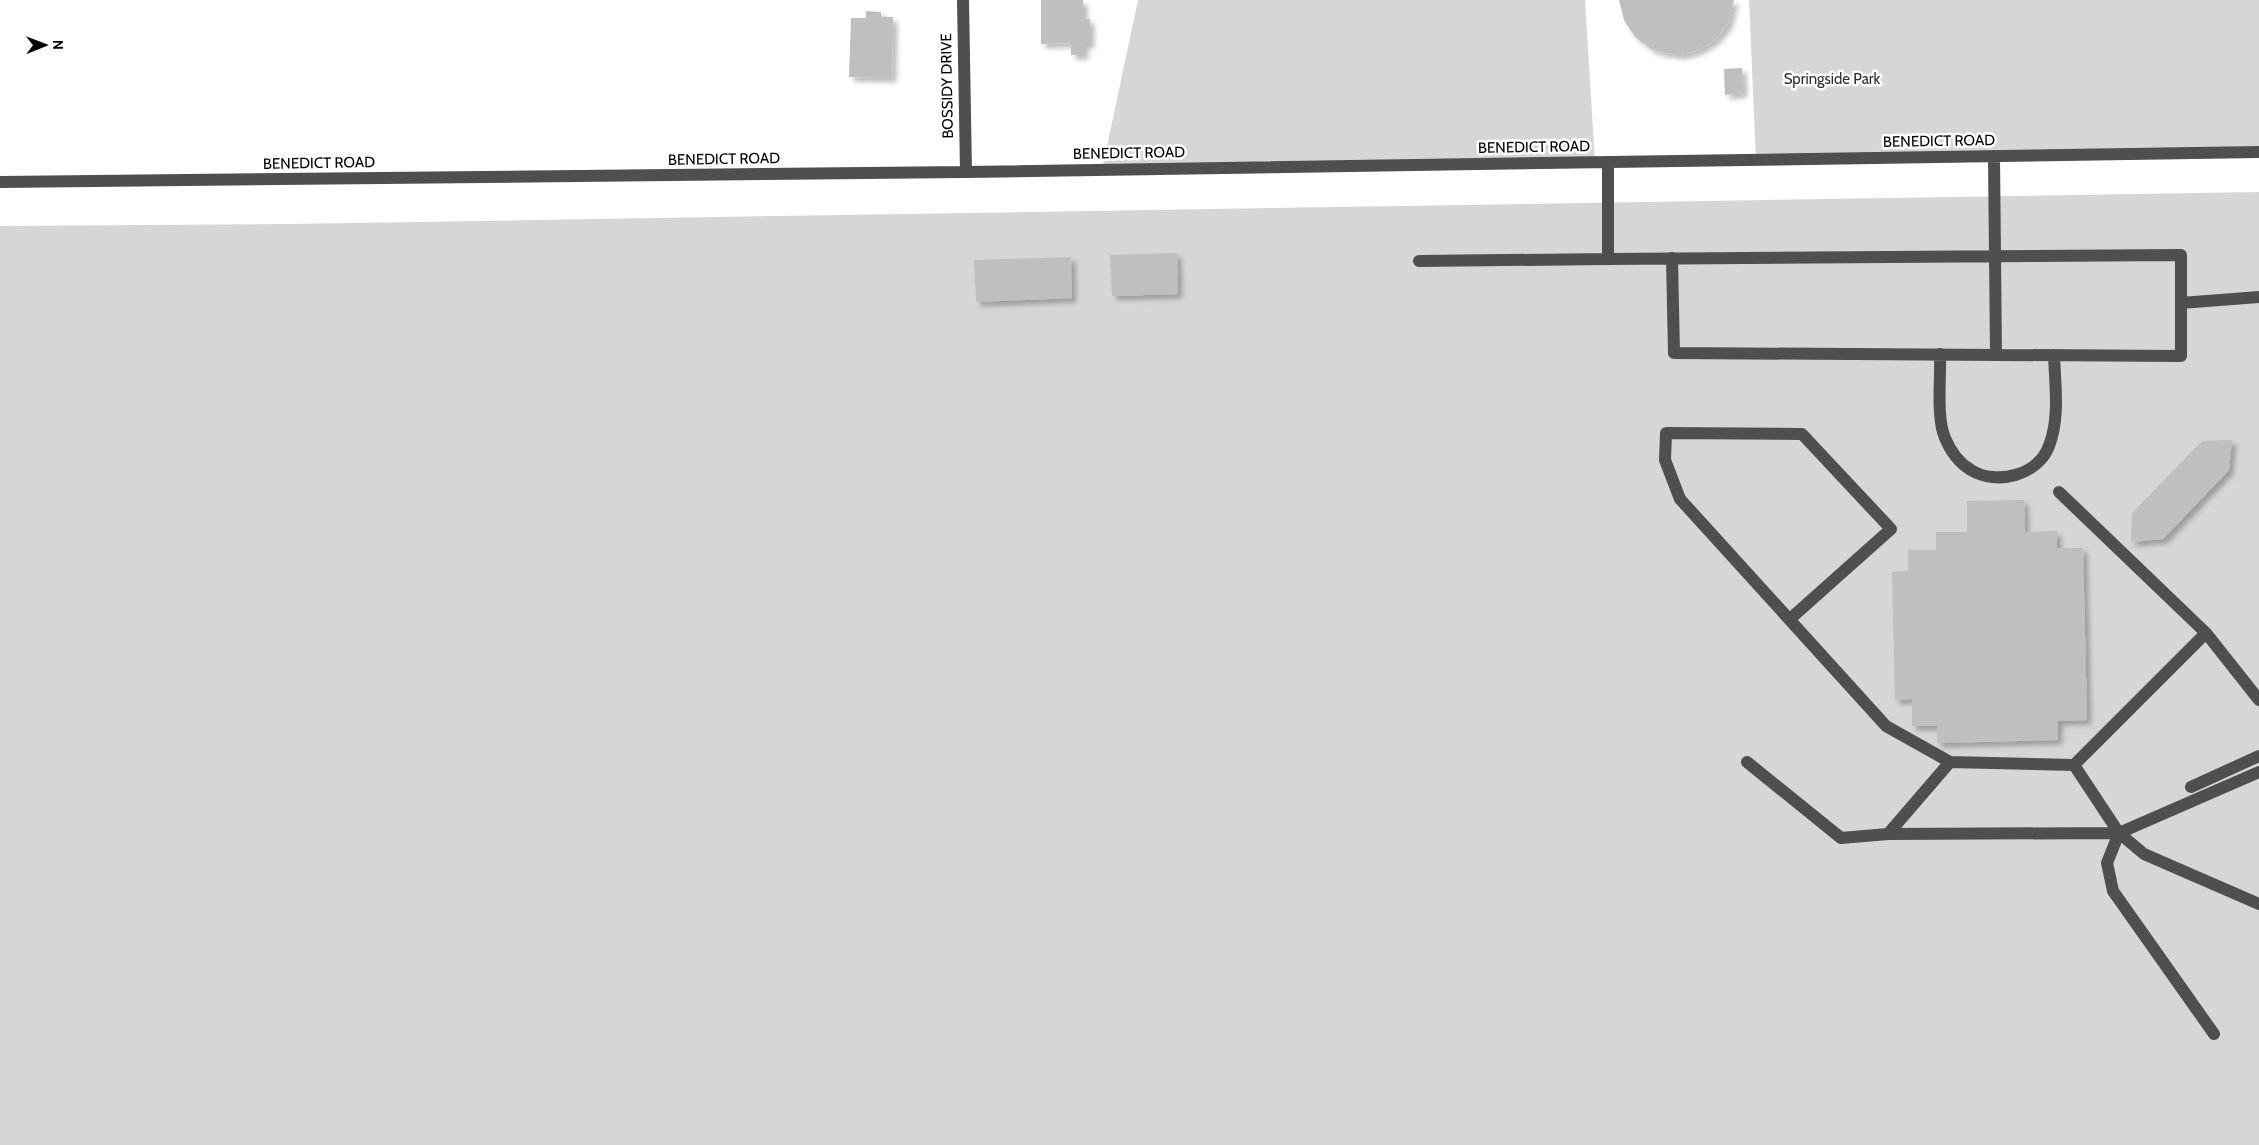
<svg xmlns="http://www.w3.org/2000/svg" width="2259" height="1145" font-family="Cabin,sans-serif">
<style>
.green{fill:#d6d6d6}
.building{fill:#bfbfbf;filter:url(#shadow)}
.lines{fill:none;stroke-linecap:round;stroke-linejoin:round}
.minor{stroke:#4f4f4f;stroke-width:12}
.labels{text-anchor:middle;dominant-baseline:central;stroke-width:5;stroke-linejoin:round;paint-order:stroke}
.park-label{font-size:15px;fill:#2d2d2d;stroke:#fff}
.street-label{font-size:15px;fill:#000;stroke:#fff}
</style>
<defs>
<filter id="shadow"><feDropShadow dx="4.5" dy="4.5" stdDeviation="2.5" flood-color="#0004"/></filter>
</defs>
<rect width="100%" height="100%" fill="#fff"/>
<path class="green" d="M 1138,0 L 1585,0 L 1595,162 L 1102,170 Z
M 1749,0 L 2259,0 L 2259,152 L 1756,160 Z
M 2259,192 L 2259,1145 L 0,1145 L 0,226 L 288,224 Z"/>
<path class="building" d="M 1041,0 L 1083,0 L 1083,19 L 1090,19 L 1090,44 L 1084,44 L 1084,55 L 1071,55 L 1071,43 L 1041,44 Z
M 1619,0 L 1734,0 L 1728,24 L 1716,39 L 1699,50 L 1680,55 L 1660,52 L 1651,49 L 1635,37 L 1624,20 Z
M 866,11 L 881,12 L 881,17 L 893,17 L 892,78 L 849,77 L 851,18 L 866,18 Z
M 1742,68 L 1743,93 L 1725,95 L 1724,69 Z
M 1177,253 L 1178,294 L 1112,296 L 1110,255 Z
M 1071,257 L 1072,298 L 976,302 L 974,260 Z
M 2232,440 L 2229,470 L 2163,539 L 2131,542 L 2132,513 L 2202,441 Z
M 2024,500 L 2025,532 L 2057,531 L 2057,548 L 2083,548 L 2087,720 L 2058,721 L 2058,740 L 1937,743 L 1937,726 L 1912,726 L 1912,699 L 1895,700 L 1892,572 L 1908,571 L 1908,550 L 1936,550 L 1936,532 L 1967,532 L 1967,501 Z"/>
<g class="lines">
<path class="minor" d="M 963,0 L 966,172
M 1994,156 L 1996,355
M 0,182 L 966,172 L 2259,152
M 1608,259 L 2181,255 L 2181,356 L 1674,353 L 1672,258
M 1419,261 L 1608,259 L 1608,162
M 2181,303 L 2259,297
M 1940,354 C 1941,378 1936,417 1945,438 C 1950,450 1959,463 1971,470 C 1997,486 2038,475 2049,446 C 2060,417 2055,386 2054,355
M 2059,492 L 2206,633 L 2259,700
M 1790,619 L 1891,529 L 1802,434 L 1666,433 L 1665,460 L 1680,499 L 1886,726 L 1950,762
M 1747,762 L 1841,838 L 1888,834
M 2074,765 L 1950,762 L 1888,834 L 2119,833
M 2259,772 L 2119,833 L 2144,854 L 2259,904
M 2191,787 L 2259,756
M 2119,833 L 2074,765 L 2206,633
M 2119,833 L 2107,863 L 2113,891 L 2214,1034"/>
</g>
<g class="labels">
<g class="park-label">
<text x="1832" y="79">Springside Park</text>
</g>
<g class="street-label">
<text transform="translate(947 86) rotate(-91)">BOSSIDY DRIVE</text>
<text transform="translate(1939 141) rotate(-1)">BENEDICT ROAD</text>
<text transform="translate(1534 147) rotate(-1)">BENEDICT ROAD</text>
<text transform="translate(1129 153) rotate(-1)">BENEDICT ROAD</text>
<text transform="translate(724 159) rotate(-1)">BENEDICT ROAD</text>
<text transform="translate(319 163) rotate(-1)">BENEDICT ROAD</text>
</g>
</g>
<g transform="translate(45 45) rotate(89)" stroke="#ffffff" stroke-width="4" paint-order="stroke">
<path d="M0-4L9 19L0 12L-9 19Z" fill="#000000"/>
<text y="-8" font-size="14" font-weight="bold" text-anchor="middle" fill="#000000">N</text>
</g>
</svg>
